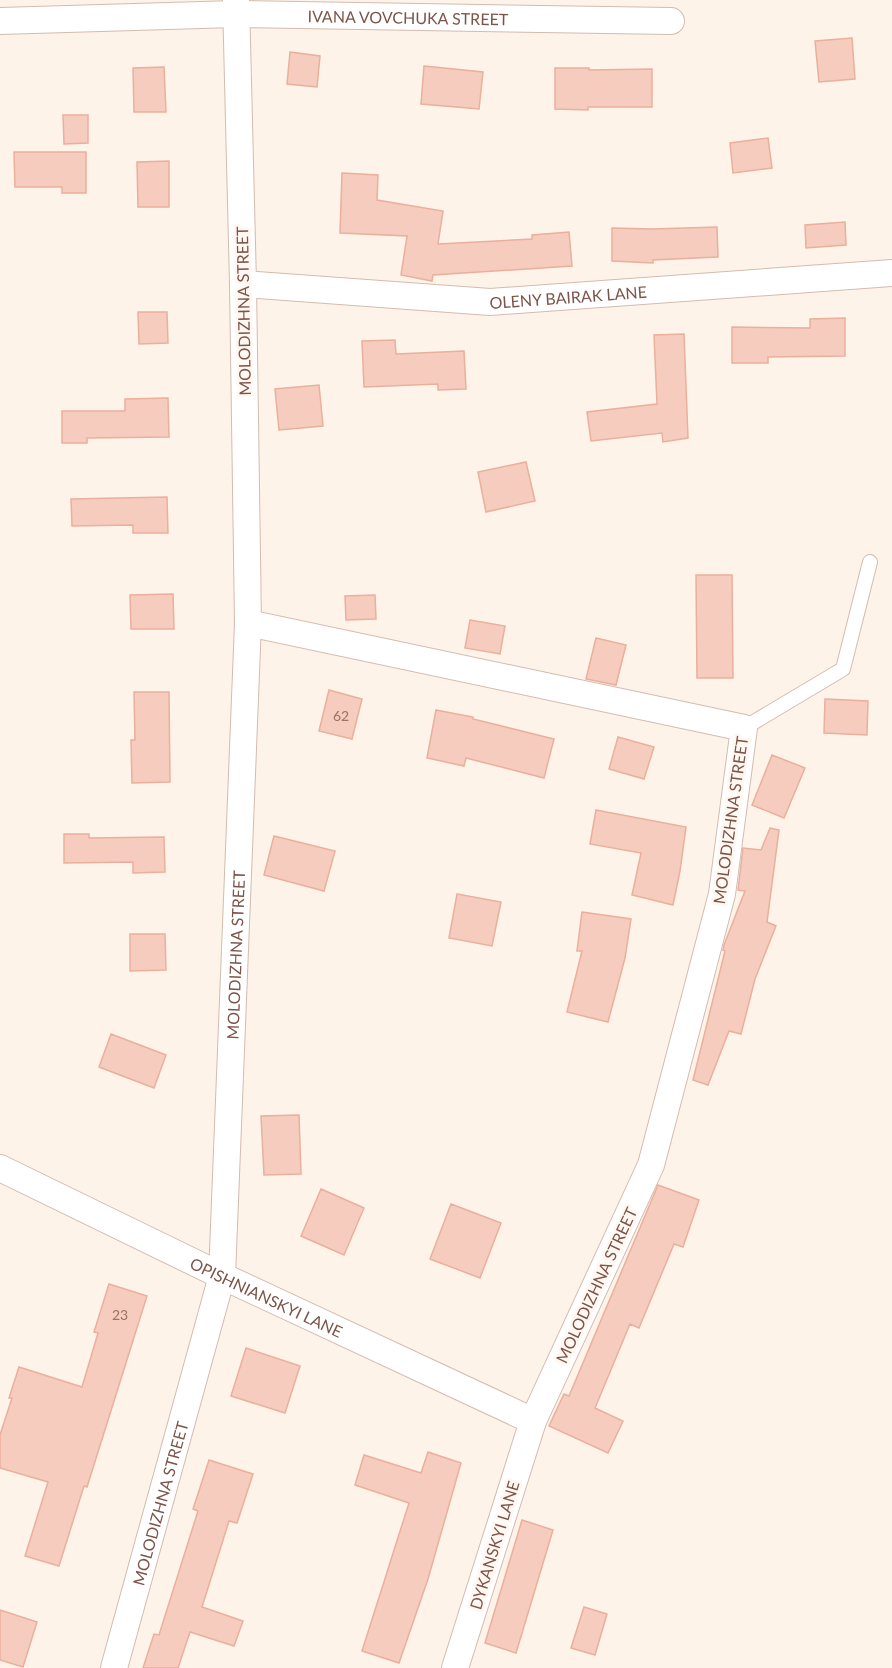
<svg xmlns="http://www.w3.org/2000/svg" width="892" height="1668" font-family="Lato,sans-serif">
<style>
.building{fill:#f6ccbe;stroke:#eaaf9d;stroke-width:1.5}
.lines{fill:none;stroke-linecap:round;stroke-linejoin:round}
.service-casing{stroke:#d4bbb0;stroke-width:16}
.minor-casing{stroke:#d4bbb0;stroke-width:28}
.service{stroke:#fff;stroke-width:14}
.minor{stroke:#fff;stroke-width:26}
.labels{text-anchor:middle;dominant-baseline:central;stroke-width:6;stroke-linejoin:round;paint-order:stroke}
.number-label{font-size:14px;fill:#9a7266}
.street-label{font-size:16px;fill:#7c5449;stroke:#fff7f1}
</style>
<rect width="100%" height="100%" fill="#fef3e9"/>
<path class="building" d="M 852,38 L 855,79 L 819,82 L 815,41 Z
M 290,52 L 320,56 L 317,87 L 287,84 Z
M 424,66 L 483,72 L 479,109 L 421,104 Z
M 164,67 L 166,112 L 134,112 L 133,68 Z
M 555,68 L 589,68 L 589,70 L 652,69 L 652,107 L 588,107 L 588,110 L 555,109 Z
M 63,115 L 88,115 L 88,143 L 64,144 Z
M 768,138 L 772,168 L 733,173 L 730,143 Z
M 14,152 L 86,152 L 86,193 L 62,193 L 62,187 L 15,187 Z
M 169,161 L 169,207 L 138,207 L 137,162 Z
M 342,173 L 378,175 L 377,200 L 443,211 L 438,244 L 532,239 L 532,235 L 569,232 L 572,266 L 433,275 L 432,281 L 401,275 L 407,236 L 340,233 Z
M 845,222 L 846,245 L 806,248 L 805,225 Z
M 717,227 L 718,257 L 653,260 L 653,263 L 612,261 L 612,228 L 652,229 Z
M 138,312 L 167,312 L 168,343 L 139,344 Z
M 845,318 L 845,356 L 768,357 L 768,363 L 732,363 L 732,327 L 810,328 L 810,319 Z
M 684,334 L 688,438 L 663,442 L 662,433 L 591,441 L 587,412 L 657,404 L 654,335 Z
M 395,340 L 396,354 L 464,351 L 466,389 L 438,390 L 438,384 L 364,387 L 362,341 Z
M 319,385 L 323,426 L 279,430 L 275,389 Z
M 168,398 L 169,437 L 87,438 L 87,443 L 62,443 L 62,411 L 125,411 L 125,399 Z
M 526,462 L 535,501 L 486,512 L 478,472 Z
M 167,497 L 168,533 L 133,533 L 133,525 L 72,526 L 71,499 Z
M 696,575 L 732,575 L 733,678 L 697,678 Z
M 173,594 L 174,629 L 131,629 L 130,595 Z
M 375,595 L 376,619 L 346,620 L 345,596 Z
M 470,620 L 505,626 L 500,654 L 465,648 Z
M 596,638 L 626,645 L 616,685 L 586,679 Z
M 329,690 L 362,699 L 352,739 L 319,731 Z
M 134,692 L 169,692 L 170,782 L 132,783 L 131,740 L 135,740 Z
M 825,699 L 868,701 L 867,735 L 824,733 Z
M 436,710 L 473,717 L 473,719 L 554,739 L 544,778 L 466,758 L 464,766 L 427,758 Z
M 618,737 L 654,747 L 644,779 L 609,769 Z
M 772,755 L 805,768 L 784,818 L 752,805 Z
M 596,810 L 686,827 L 680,871 L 673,905 L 632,895 L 641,853 L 590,844 Z
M 770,828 L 779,830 L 767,922 L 776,926 L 755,979 L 741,1034 L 729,1031 L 708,1085 L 693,1080 L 725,951 L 723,950 L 724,945 L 745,891 L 738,890 L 743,848 L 761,850 Z
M 64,834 L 89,834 L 89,838 L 164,837 L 165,872 L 133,873 L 133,862 L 64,863 Z
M 274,836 L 335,851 L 324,891 L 264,875 Z
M 457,894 L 501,902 L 492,946 L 449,938 Z
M 582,912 L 631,919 L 625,958 L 608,1022 L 567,1012 L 582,951 L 577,951 Z
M 130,934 L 165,934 L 166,970 L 130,971 Z
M 111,1034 L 166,1055 L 154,1088 L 99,1067 Z
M 299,1115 L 301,1174 L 264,1175 L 261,1116 Z
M 658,1185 L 699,1200 L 683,1247 L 674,1244 L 639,1328 L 630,1324 L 595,1408 L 623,1421 L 608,1453 L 549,1426 L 564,1394 L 569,1396 Z
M 321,1189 L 364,1208 L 344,1255 L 301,1236 Z
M 451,1204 L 501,1223 L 480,1278 L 430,1259 Z
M 109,1284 L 147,1296 L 87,1487 L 84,1486 L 59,1566 L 25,1556 L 48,1482 L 0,1468 L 0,1435 L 12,1398 L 9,1398 L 19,1367 L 82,1387 L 98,1333 L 94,1332 Z
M 246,1348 L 300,1366 L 285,1413 L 231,1396 Z
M 428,1452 L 461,1463 L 428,1579 L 399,1663 L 362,1651 L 409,1503 L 355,1485 L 364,1455 L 421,1473 Z
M 209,1460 L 253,1474 L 237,1523 L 229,1521 L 202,1607 L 243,1621 L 234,1646 L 190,1632 L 178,1668 L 143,1668 L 154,1634 L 159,1635 L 198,1511 L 193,1509 Z
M 522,1520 L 553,1530 L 516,1653 L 485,1643 Z
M 584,1607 L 607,1614 L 595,1655 L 571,1648 Z
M 0,1610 L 37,1622 L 23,1667 L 0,1660 Z"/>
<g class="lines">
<defs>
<path id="service" d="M 744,728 L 843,669 L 870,562"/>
<g id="minor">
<path id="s1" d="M 0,21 L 235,14 L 671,21"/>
<path id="s2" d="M 243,284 L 490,302 L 892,273"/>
<path d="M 248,623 L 744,728 L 722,894 L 651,1165 L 533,1421 L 455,1668"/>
<path id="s3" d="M 0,1168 L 222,1276 L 533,1421"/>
<path id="s4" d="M 114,1668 L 222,1276 L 248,623 L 243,284 L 236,0"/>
</g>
</defs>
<use href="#service" class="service-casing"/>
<use href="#minor" class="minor-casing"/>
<use href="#service" class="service"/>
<use href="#minor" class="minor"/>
</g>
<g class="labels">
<g class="number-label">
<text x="341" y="715">62</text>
<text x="120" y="1314">23</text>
</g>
<g class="street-label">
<text stroke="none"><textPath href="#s1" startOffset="408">IVANA VOVCHUKA STREET</textPath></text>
<text stroke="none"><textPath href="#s2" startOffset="326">OLENY BAIRAK LANE</textPath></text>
<text transform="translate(243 311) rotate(-91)">MOLODIZHNA STREET</text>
<text transform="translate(730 820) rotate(-82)">MOLODIZHNA STREET</text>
<text stroke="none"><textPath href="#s4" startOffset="728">MOLODIZHNA STREET</textPath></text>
<text transform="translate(596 1285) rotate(-65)">MOLODIZHNA STREET</text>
<text stroke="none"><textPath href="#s3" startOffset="296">OPISHNIANSKYI LANE</textPath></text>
<text stroke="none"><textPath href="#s4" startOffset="171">MOLODIZHNA STREET</textPath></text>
<text transform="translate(494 1545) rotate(-73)">DYKANSKYI LANE</text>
</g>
</g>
</svg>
